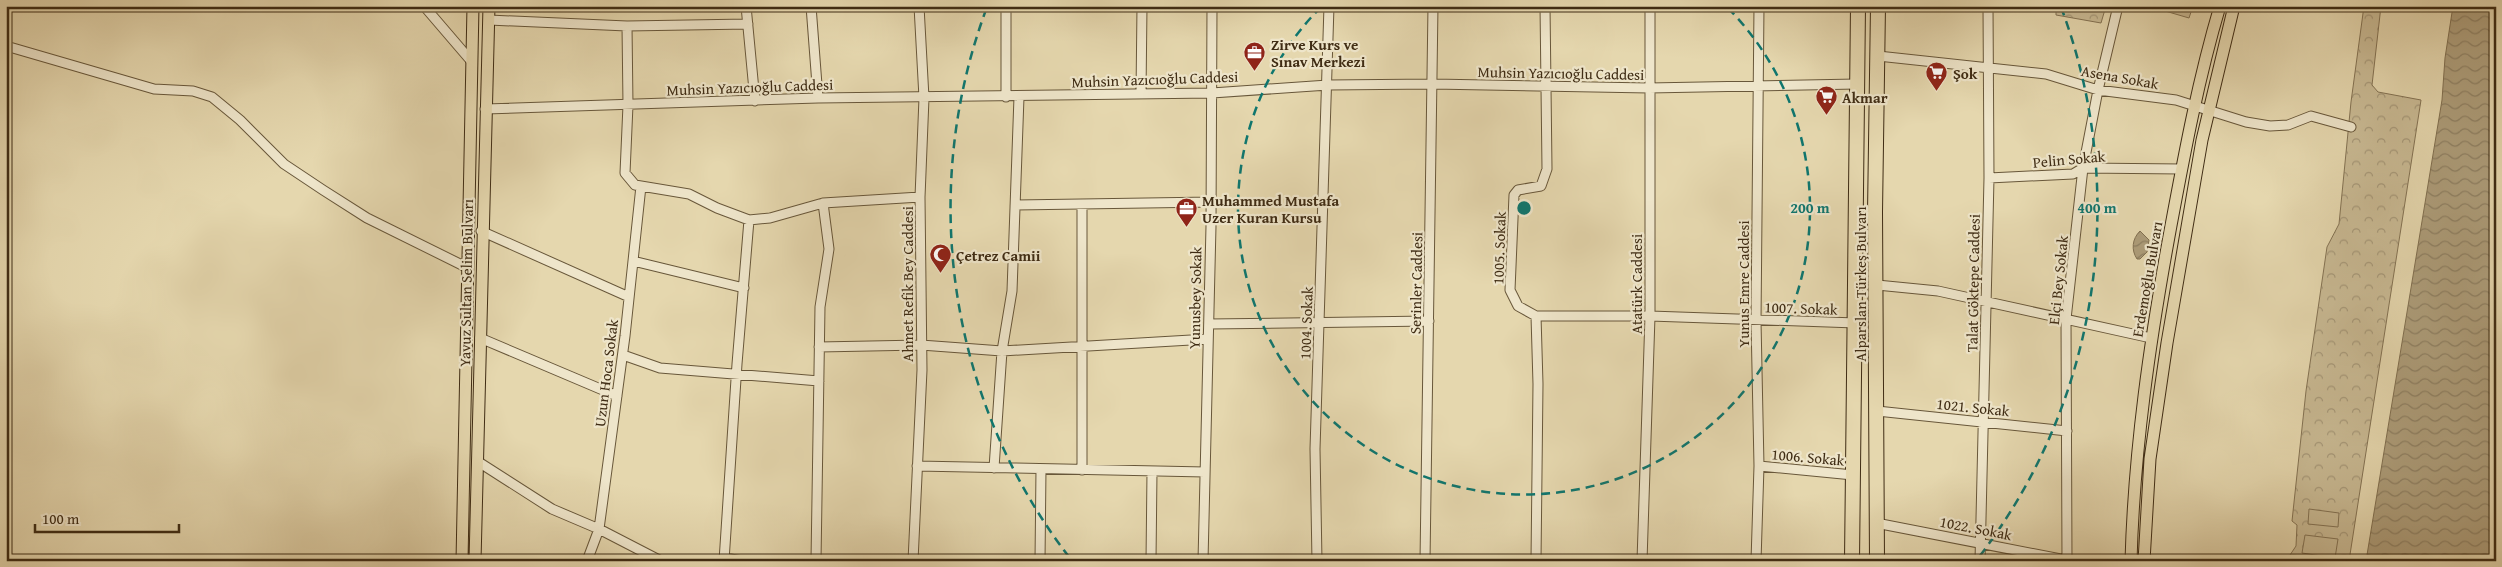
<svg xmlns="http://www.w3.org/2000/svg" width="2502" height="567" font-family="'Gentium Book Plus',serif">
<style>
.park{fill:url(#park-crowns);stroke:#847354}
.pitch{fill:#c9ba94;stroke:#847354}
.water{fill:url(#water-waves);stroke:#817051}
.lines{fill:none;stroke-linecap:round;stroke-linejoin:round}
.minor-casing{stroke:#68573a;stroke-width:11}
.major-casing{stroke:#3f2c14;stroke-width:13}
.highway-casing{stroke:#3f2c14;stroke-width:16}
.minor{stroke:#eee5ca;stroke-width:9}
.major{stroke:#e5d7ae;stroke-width:11}
.highway{stroke:#e5d7ae;stroke-width:14}
.ring{fill:none;stroke:#0f766e;stroke-width:2.5;stroke-dasharray:9 6}
.labels{text-anchor:middle;dominant-baseline:central;stroke-width:4.5;stroke-linejoin:round;paint-order:stroke}
.poi-label{font-size:15px;font-weight:bold;fill:#3f2c14;stroke:#eee5ca;text-anchor:start}
.street-label{font-size:15px;fill:#3f2c14;stroke:#eee5ca}
.centre{fill:#0f766e;stroke:#eee5ca;stroke-width:2.5}
.ring-label{font-size:15px;text-anchor:middle;font-weight:bold;fill:#0f766e;stroke:#eee5ca;stroke-width:4.5;stroke-linejoin:round;paint-order:stroke}
</style>
<defs>
<pattern id="park-crowns" width="20" height="18" patternUnits="userSpaceOnUse" patternTransform="scale(1.25)"><rect width="20" height="18" fill="#c9ba94"/><path d="M2 6a3 3 0 1 1 6 0M12 15a3 3 0 1 1 6 0" fill="none" stroke="#a59778"/></pattern>
<pattern id="water-waves" width="16" height="10" patternUnits="userSpaceOnUse" patternTransform="scale(1.25)"><rect width="16" height="10" fill="#ad9d7a"/><path d="M0 5q4-4 8 0t8 0" fill="none" stroke="#8e8063"/></pattern>
</defs>
<rect width="100%" height="100%" fill="#e5d7ae"/>
<filter id="stains"><feTurbulence type="fractalNoise" baseFrequency=".004" numOctaves="4"/><feColorMatrix values="0 0 0 0 .2 0 0 0 0 .09 0 0 0 0 .02 0 0 0 .5 -.17"/></filter>
<radialGradient id="worn" r=".72"><stop offset=".6" stop-color="#630" stop-opacity="0"/><stop offset="1" stop-color="#630" stop-opacity=".3"/></radialGradient>
<path class="park" d="M 2056,6 L 2106,6 L 2101,23 L 2056,15 Z
M 2148,6 L 2193,6 L 2189,18 Z
M 2364,6 L 2381,6 L 2372,85 L 2378,92 L 2421,100 L 2349,561 L 2286,561 L 2296,546 L 2297,525 L 2292,521 L 2306,391 L 2327,247 L 2339,224 L 2351,102 Z"/>
<path class="pitch" d="M 2309,509 L 2339,513 L 2338,527 L 2308,524 Z
M 2305,535 L 2338,539 L 2335,558 L 2302,553 Z"/>
<path class="water" d="M 2453,6 L 2496,6 L 2496,561 L 2366,561 L 2442,100 L 2445,58 Z
M 2140,231 L 2149,240 L 2147,252 L 2140,259 L 2137,259 C 2131,250 2132,239 2140,231 Z"/>
<g class="lines">
<defs>
<path id="minor" d="M 424,6 L 472,62
M 746,6 L 755,101
M 811,6 L 818,98
M 489,20 L 627,26 L 748,24
M 627,26 L 628,105 L 625,173 L 635,185 L 689,194 L 717,208 L 749,220 L 770,218 L 823,203 L 920,197
M 6,46 L 154,89 L 193,91 L 212,97 L 240,120 L 284,164 L 323,190 L 367,218 L 468,268
M 1878,56 L 2046,74 L 2098,90 L 2176,100 L 2246,122 L 2270,126 L 2288,125 L 2311,116 L 2351,127
M 1141,94 L 1142,6
M 1006,97 L 1006,6
M 485,109 L 818,98 L 1212,93 L 1328,85 L 1433,84 L 1649,88 L 1857,84
M 1989,178 L 2073,174 L 2083,168 L 2182,169
M 1015,205 L 1211,202
M 481,231 L 629,297
M 633,261 L 744,288
M 1877,285 L 1938,291 L 2151,338
M 1536,316 L 1650,316 L 1856,323
M 1209,324 L 1429,321
M 480,338 L 617,396
M 819,347 L 921,345 L 1002,351 L 1208,339
M 623,355 L 660,368 L 819,381
M 1877,411 L 2067,431
M 477,461 L 552,509 L 599,529 L 661,561
M 917,466 L 1205,472
M 1759,466 L 1853,475
M 994,468 L 1002,351 L 1012,291 L 1019,97
M 1082,470 L 1082,204
M 1876,523 L 2071,561
M 724,558 L 743,561
M 587,561 L 599,529 L 625,336 L 641,186
M 724,561 L 737,364 L 749,220
M 816,561 L 820,307 L 829,249 L 823,203
M 913,561 L 922,370 L 920,197 L 924,98 L 919,6
M 1040,561 L 1041,469
M 1151,561 L 1152,472
M 1203,561 L 1211,226 L 1212,6
M 1317,561 L 1315,449 L 1329,6
M 1425,561 L 1433,6
M 1536,561 L 1538,384 L 1536,316 L 1518,306 L 1510,290 L 1514,195 L 1518,190 L 1541,186 L 1547,169 L 1545,6
M 1642,561 L 1650,316 L 1650,6
M 1756,561 L 1759,466 L 1756,321 L 1759,6
M 1980,561 L 1989,178 L 1988,6
M 2067,561 L 2066,319 L 2083,168 L 2098,90 L 2118,6"/>
<path id="major" d="M 462,561 L 473,6
M 475,561 L 489,6
M 2131,561 C 2134,450 2150,340 2170,231 C 2184,156 2198,80 2220,6
M 2144,561 L 2150,459 L 2167,343 L 2202,140 L 2234,6"/>
<path id="highway" d="M 1852,561 L 1858,6
M 1877,561 L 1875,212 L 1878,6"/>
</defs>
<use href="#minor" class="minor-casing"/>
<use href="#major" class="major-casing"/>
<use href="#highway" class="highway-casing"/>
<use href="#minor" class="minor"/>
<use href="#major" class="major"/>
<use href="#highway" class="highway"/>
</g>
<g class="ring">
<path d="M1728 8A286 286 0 1 1 1320 8"/>
<path d="M1069 557A573 573 0 0 1 987 7M2061 7A573 573 0 0 1 1979 557"/>
</g>
<defs>
<symbol id="office-pin" viewBox="-11 -11 22 30"><path d="M0 17L-7.5 6A9.5 9.5 0 1 1 7.5 6Z" fill="#8f2418" stroke="#eee5ca"/><path d="M-6-3h4V-5.5h4V-3h4V5H-6ZM-1-4.5V-3h2v-1.5ZM-6 0V1H6V0Z" fill="#fff"/></symbol>
<symbol id="supermarket-pin" viewBox="-11 -11 22 30"><path d="M0 17L-7.5 6A9.5 9.5 0 1 1 7.5 6Z" fill="#8f2418" stroke="#eee5ca"/><path d="M-6-5.5h2.5l.6 2H6L4.5 2H-2.5L-4.4-4H-6ZM-1.5 3.2a1.3 1.3 0 1 0 .1 0ZM3 3.2a1.3 1.3 0 1 0 .1 0Z" fill="#fff"/></symbol>
<symbol id="mosque-pin" viewBox="-11 -11 22 30"><path d="M0 17L-7.5 6A9.5 9.5 0 1 1 7.5 6Z" fill="#8f2418" stroke="#eee5ca"/><path d="M3.5-4.9A6 6 0 1 0 3.5 4.9A5 5 0 1 1 3.5-4.9Z" fill="#fff"/></symbol>
</defs>
<g fill-rule="evenodd">
<use href="#office-pin" x="1242" y="40" width="25" height="34"/>
<use href="#supermarket-pin" x="1924" y="60" width="25" height="34"/>
<use href="#supermarket-pin" x="1814" y="84" width="25" height="34"/>
<use href="#office-pin" x="1174" y="196" width="25" height="34"/>
<use href="#mosque-pin" x="928" y="242" width="25" height="34"/>
</g>
<g class="labels">
<g class="poi-label">
<text x="1271" y="44">Zirve Kurs ve<tspan x="1271" dy="17">Sınav Merkezi</tspan></text>
<text x="1953" y="73">Şok</text>
<text x="1842" y="97">Akmar</text>
<text x="1202" y="200">Muhammed Mustafa<tspan x="1202" dy="17">Uzer Kuran Kursu</tspan></text>
<text x="956" y="255">Çetrez Camii</text>
</g>
<g class="street-label">
<text transform="translate(1561 73) rotate(1)">Muhsin Yazıcıoğlu Caddesi</text>
<text transform="translate(2120 77) rotate(10)">Asena Sokak</text>
<text transform="translate(1155 79) rotate(-2)">Muhsin Yazıcıoğlu Caddesi</text>
<text transform="translate(750 87) rotate(-2)">Muhsin Yazıcıoğlu Caddesi</text>
<text transform="translate(2069 159) rotate(-5)">Pelin Sokak</text>
<text transform="translate(1499 248) rotate(-88)">1005. Sokak</text>
<text transform="translate(2147 279) rotate(-80)">Erdemoğlu Bulvarı</text>
<text transform="translate(2058 280) rotate(-84)">Elçi Bey Sokak</text>
<text transform="translate(466 283) rotate(-89)">Yavuz Sultan Selim Bulvarı</text>
<text transform="translate(1416 283) rotate(-89)">Serinler Caddesi</text>
<text transform="translate(1973 283) rotate(-89)">Talat Göktepe Caddesi</text>
<text transform="translate(907 284) rotate(-90)">Ahmet Refik Bey Caddesi</text>
<text transform="translate(1636 284) rotate(-90)">Atatürk Caddesi</text>
<text transform="translate(1743 284) rotate(-90)">Yunus Emre Caddesi</text>
<text transform="translate(1860 284) rotate(-90)">Alparslan Türkeş Bulvarı</text>
<text transform="translate(1195 298) rotate(-89)">Yunusbey Sokak</text>
<text transform="translate(1801 308) rotate(2)">1007. Sokak</text>
<text transform="translate(1306 323) rotate(-88)">1004. Sokak</text>
<text transform="translate(606 373) rotate(-83)">Uzun Hoca Sokak</text>
<text transform="translate(1973 407) rotate(6)">1021. Sokak</text>
<text transform="translate(1808 457) rotate(5)">1006. Sokak</text>
<text transform="translate(1976 528) rotate(11)">1022. Sokak</text>
</g>
</g>
<circle cx="1524" cy="208" r="8" class="centre"/>
<g class="ring-label">
<text x="1810" y="213">200 m</text>
<text x="2097" y="213">400 m</text>
</g>
<rect width="2502" height="567" fill="none" stroke="#e5d7ae" stroke-width="25"/>
<rect x="8" y="8" width="2487" height="552" fill="none" stroke="#3f2c14" stroke-width="2.5"/>
<rect x="12" y="12" width="2477" height="542" fill="none" stroke="#3f2c14"/>
<path d="M35 524v8h144v-8" fill="none" stroke="#3f2c14" stroke-width="2.5"/>
<text x="42" y="524" font-size="15" fill="#3f2c14" stroke="#eee5ca" stroke-width="4" paint-order="stroke">100 m</text>
<rect width="100%" height="100%" filter="url(#stains)"/>
<rect width="100%" height="100%" fill="url(#worn)"/>
</svg>
